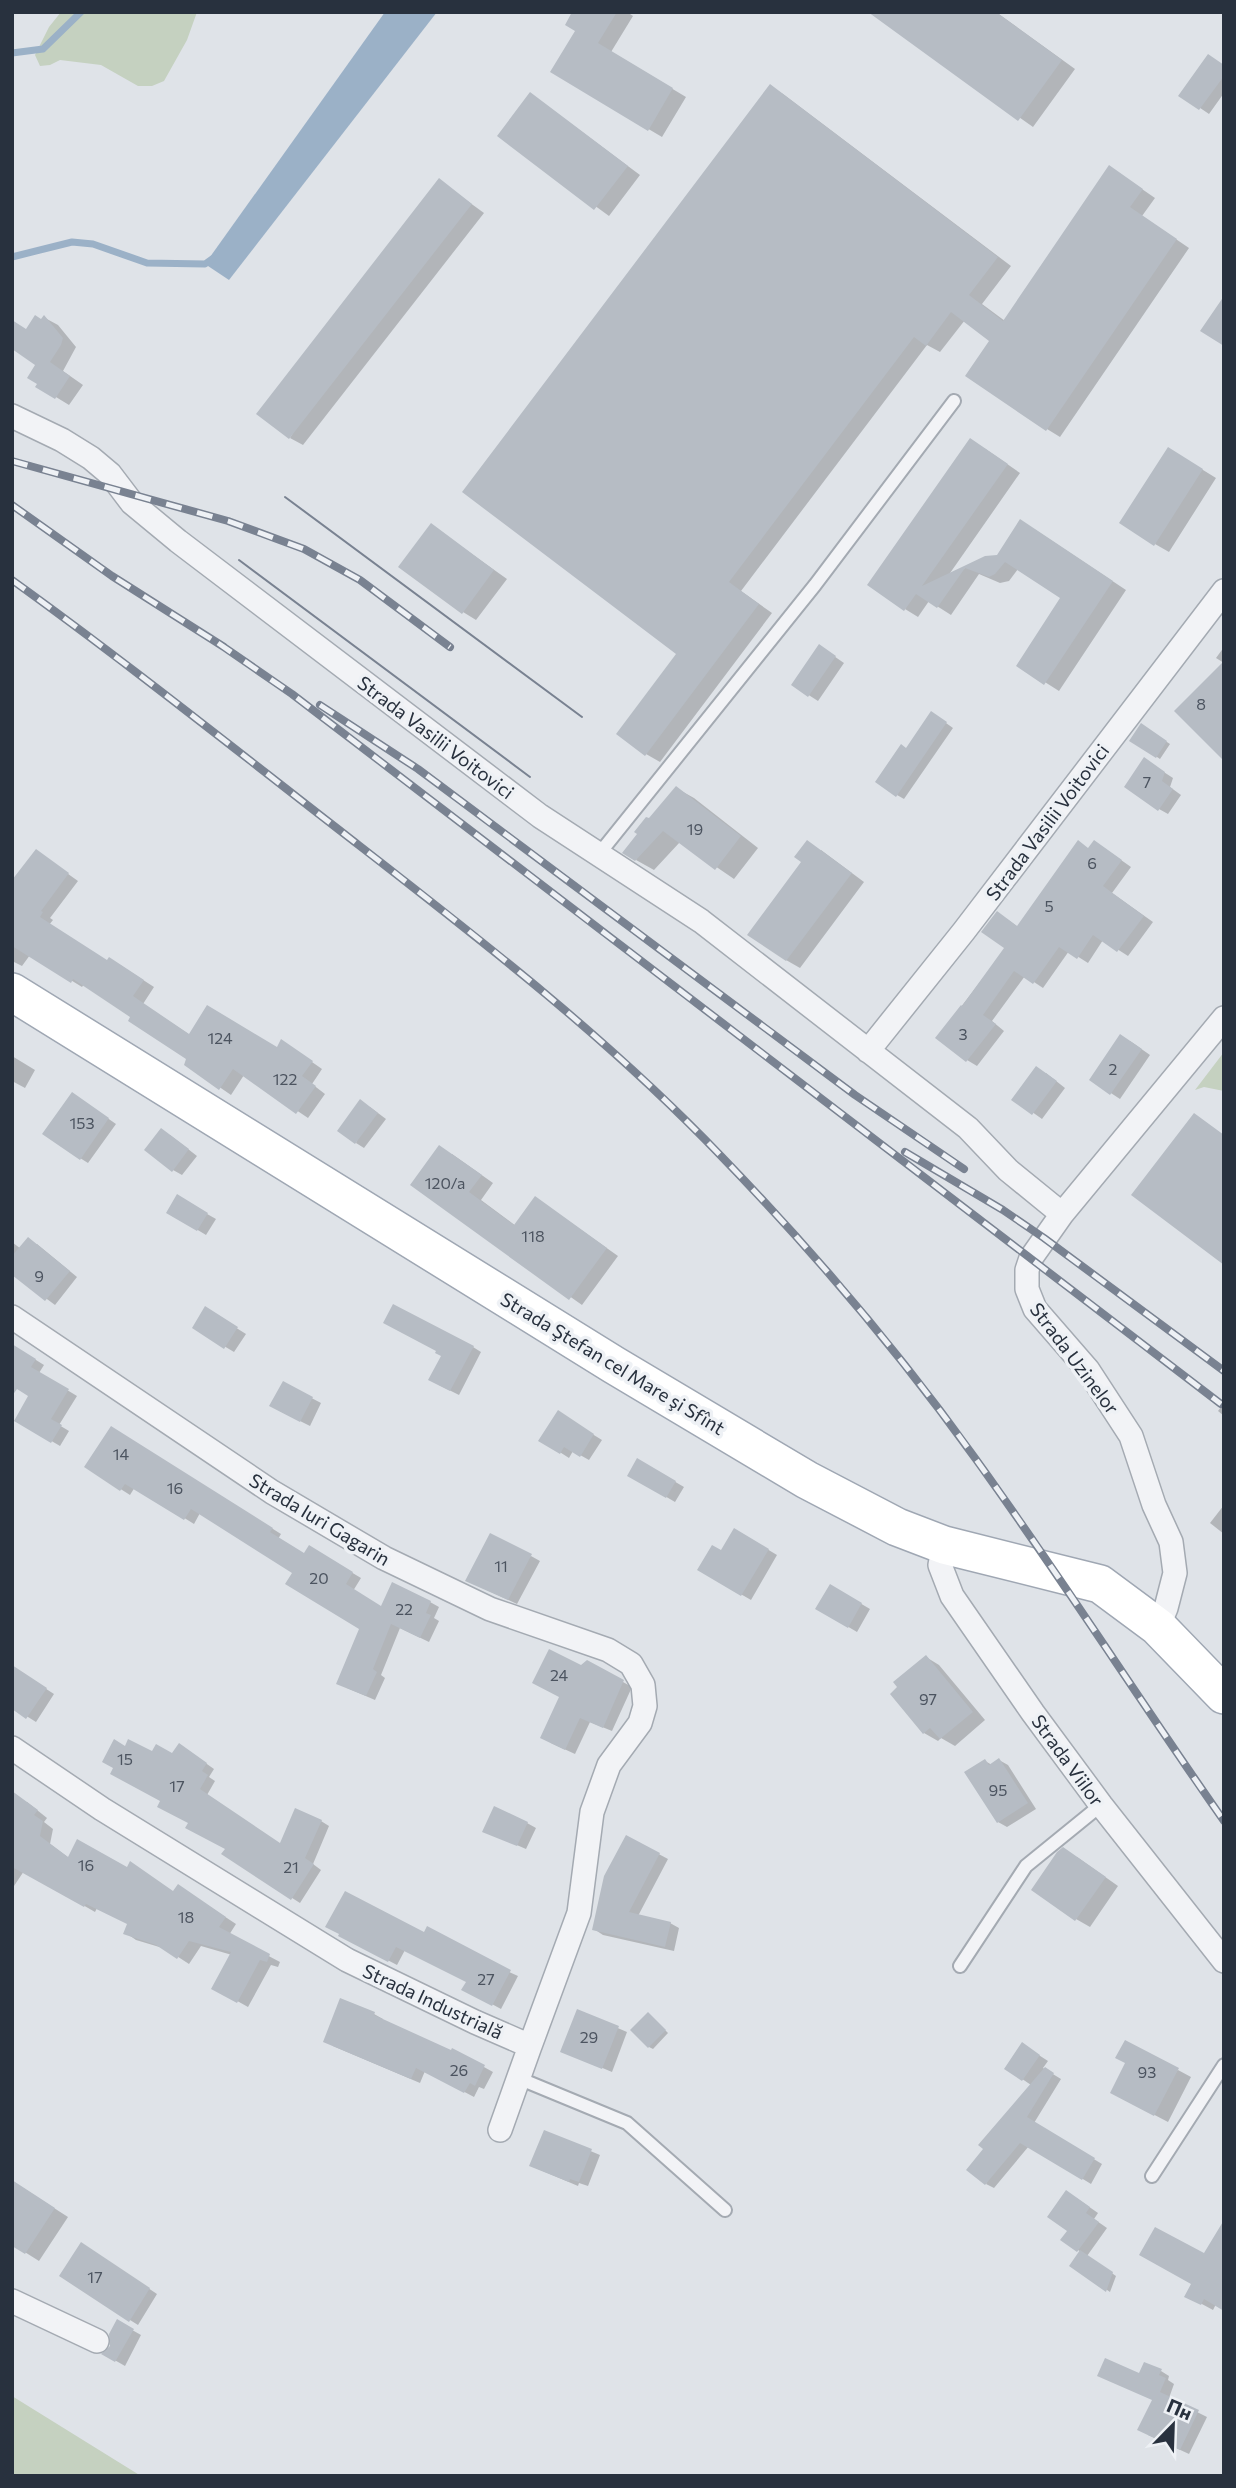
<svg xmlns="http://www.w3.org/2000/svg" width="1236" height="2488" font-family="Commissioner,sans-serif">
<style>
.green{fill:#c5d1c0}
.water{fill:#9bb1c7}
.shadow{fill:#0003}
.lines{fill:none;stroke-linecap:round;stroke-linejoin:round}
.stream{stroke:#9bb1c7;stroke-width:7}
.building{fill:#b6bcc4}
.service-casing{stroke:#a4aab2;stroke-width:16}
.minor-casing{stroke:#a4aab2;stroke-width:26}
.primary-casing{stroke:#9fa7b3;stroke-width:40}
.service{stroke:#f2f3f6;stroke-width:12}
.minor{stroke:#f2f3f6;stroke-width:23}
.primary{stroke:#fff;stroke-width:37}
.tram{stroke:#798291;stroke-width:2}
.rail-casing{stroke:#798291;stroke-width:8}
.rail{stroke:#eef1f5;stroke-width:5;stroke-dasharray:16;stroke-linecap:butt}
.labels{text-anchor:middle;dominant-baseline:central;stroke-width:7;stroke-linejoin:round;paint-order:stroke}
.number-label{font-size:16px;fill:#4c5460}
.street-label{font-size:19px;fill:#28313e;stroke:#eef1f5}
</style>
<rect width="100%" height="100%" fill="#dfe3e8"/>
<path class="green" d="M 61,12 L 197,12 L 187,40 L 164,81 L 152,86 L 138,86 L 101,65 L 60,60 L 50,65 L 40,66 L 35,55 L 49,27 Z
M 1224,1052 L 1224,1091 L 1204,1087 L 1195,1090 Z
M 12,2396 L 141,2476 L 12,2476 Z"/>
<path class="water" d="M 385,12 L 437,12 L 229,280 L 205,264 Z"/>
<path class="shadow" d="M 574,12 L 627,12 L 633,16 L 611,52 L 686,97 L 662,137 L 552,72 L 577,30 Z
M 871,12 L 996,12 L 1075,69 L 1033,127 Z
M 1224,66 L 1224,93 L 1209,114 L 1181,95 Z
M 770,86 L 783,94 L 1011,266 L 982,304 L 1005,321 L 1123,176 L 1155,198 L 1142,216 L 1189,248 L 1060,437 L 1047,429 L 992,340 L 965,320 L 940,352 L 927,345 L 741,591 L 772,613 L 660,762 L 646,754 L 679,654 Z
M 531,94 L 640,175 L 609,216 L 499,136 Z
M 440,181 L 484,213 L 303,445 L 290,438 Z
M 45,318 L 58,325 L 76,347 L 63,371 L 83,385 L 69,405 L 38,386 L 42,321 Z
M 984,448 L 1020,473 L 948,576 L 986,558 L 998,557 L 1034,529 L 1126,590 L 1059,691 L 1018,665 L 1063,598 L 1018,569 L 1009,581 L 1000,583 L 979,574 L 951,615 L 929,601 L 918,617 L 905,609 Z
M 1182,457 L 1216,478 L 1169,552 L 1155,544 Z
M 431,525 L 507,579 L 476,620 L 463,612 Z
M 1224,647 L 1224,663 L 1216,658 Z
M 828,652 L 844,663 L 818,701 L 793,685 Z
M 939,718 L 953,728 L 904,799 L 897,795 L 906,750 Z
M 1142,726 L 1170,744 L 1160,759 L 1132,740 Z
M 1153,765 L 1173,778 L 1170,787 L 1181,795 L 1168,814 L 1159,809 Z
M 676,788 L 694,798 L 758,848 L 734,879 L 680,842 L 654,870 L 636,860 L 650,820 Z
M 1104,848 L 1131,867 L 1112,893 L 1153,922 L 1128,956 L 1103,940 L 1088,963 L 1069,951 L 1043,988 L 1025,976 L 992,1021 L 1004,1031 L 977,1066 L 967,1060 L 938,1037 L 1006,948 L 1007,919 L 1018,927 L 1089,849 Z
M 821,850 L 864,882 L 800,968 L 786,960 Z
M 36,851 L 78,881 L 50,918 L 53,920 L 49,925 L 108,962 L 120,965 L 154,987 L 143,1004 L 190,1035 L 278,1050 L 292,1048 L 322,1069 L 312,1084 L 325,1094 L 308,1118 L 244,1075 L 231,1095 L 186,1064 L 189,1058 L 84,984 L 82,987 L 30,955 L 22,966 L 12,961 L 12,883 Z
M 1130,1041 L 1150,1055 L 1120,1099 L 1091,1080 Z
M 12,1056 L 35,1070 L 25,1088 L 12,1081 Z
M 1046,1073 L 1065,1088 L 1042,1119 L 1014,1099 Z
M 80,1099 L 116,1124 L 88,1163 L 80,1158 Z
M 370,1107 L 386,1119 L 364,1148 L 356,1143 Z
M 170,1135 L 197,1156 L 182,1175 L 173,1170 Z
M 452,1154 L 493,1183 L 481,1200 L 516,1226 L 536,1198 L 618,1256 L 582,1305 L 412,1185 Z
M 177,1197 L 216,1219 L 206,1235 L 168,1212 Z
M 12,1242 L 21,1249 L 37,1244 L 77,1277 L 55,1305 L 12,1273 Z
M 206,1309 L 246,1334 L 234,1352 L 194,1328 Z
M 12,1345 L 44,1365 L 39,1373 L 77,1396 L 59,1425 L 69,1431 L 60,1446 L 16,1420 L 31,1396 Z
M 473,1347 L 481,1352 L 459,1395 L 439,1385 Z
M 283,1383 L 321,1403 L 310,1426 L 280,1411 Z
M 1224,1403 L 1224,1416 L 1218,1411 Z
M 558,1413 L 602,1440 L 589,1460 L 573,1451 L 569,1458 L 541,1440 Z
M 120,1433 L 281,1534 L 278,1539 L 305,1555 L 309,1547 L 361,1578 L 353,1591 L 382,1608 L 430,1602 L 439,1607 L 434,1618 L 439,1621 L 429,1642 L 400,1628 L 381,1675 L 385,1678 L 375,1700 L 347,1688 L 361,1628 L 294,1572 L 200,1513 L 194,1524 L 135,1487 L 130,1495 L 86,1467 Z
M 638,1460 L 684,1487 L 675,1502 L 629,1475 Z
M 1224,1505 L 1224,1534 L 1210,1523 Z
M 735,1530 L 777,1555 L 751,1600 L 699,1570 L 722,1552 Z
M 531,1556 L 540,1561 L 517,1604 L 476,1585 Z
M 831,1586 L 870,1609 L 857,1632 L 818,1609 Z
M 926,1657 L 939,1665 L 985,1720 L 955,1746 L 941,1738 L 938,1741 L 924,1733 Z
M 587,1662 L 632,1687 L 612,1731 L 590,1722 L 575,1754 L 551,1743 L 561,1697 L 581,1667 Z
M 23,1674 L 54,1694 L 36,1722 L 12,1707 Z
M 126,1748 L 173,1756 L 187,1750 L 214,1769 L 209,1777 L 215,1781 L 207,1795 L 281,1845 L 321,1821 L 329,1826 L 313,1864 L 321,1870 L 300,1903 L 223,1854 L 227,1848 L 162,1801 Z
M 999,1760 L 1008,1765 L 1036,1809 L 1007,1827 L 998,1822 L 985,1761 L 992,1765 Z
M 12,1801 L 27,1802 L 47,1818 L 44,1822 L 53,1829 L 50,1844 L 69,1858 L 174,1893 L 189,1893 L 236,1924 L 229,1935 L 280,1962 L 278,1967 L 271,1965 L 248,2007 L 214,1988 L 232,1955 L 201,1946 L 189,1964 L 166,1949 L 136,1940 L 126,1933 L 129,1924 L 97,1908 L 95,1912 L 24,1871 L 12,1889 Z
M 527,1823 L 536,1828 L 526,1849 L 484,1831 Z
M 627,1837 L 668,1859 L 638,1916 L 670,1923 L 679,1928 L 674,1951 L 603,1935 L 594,1929 Z
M 1077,1857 L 1118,1886 L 1090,1927 L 1076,1919 Z
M 425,1934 L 518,1976 L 501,2009 L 464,1989 L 468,1981 L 405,1950 L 397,1965 L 349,1940 Z
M 578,2011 L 627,2032 L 612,2072 L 562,2051 Z
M 374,2014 L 383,2019 L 382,2021 L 452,2052 L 453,2050 L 493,2072 L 484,2089 L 479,2087 L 474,2097 L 425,2071 L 420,2083 L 333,2046 Z
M 652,2017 L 668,2033 L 653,2049 L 649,2047 Z
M 1031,2050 L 1048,2061 L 1043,2068 L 1061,2079 L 1034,2123 L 1102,2164 L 1091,2184 L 1029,2146 L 994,2188 L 986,2184 L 1031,2085 L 1006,2068 Z
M 1178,2070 L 1191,2077 L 1168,2122 L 1126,2100 Z
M 545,2132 L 600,2155 L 588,2186 L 579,2183 L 578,2186 L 531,2166 Z
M 12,2181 L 68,2217 L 39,2261 L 12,2244 Z
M 1075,2197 L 1098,2213 L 1094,2219 L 1107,2228 L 1087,2256 L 1116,2276 L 1110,2292 L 1072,2266 L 1081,2252 L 1063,2240 L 1070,2230 Z
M 90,2249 L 157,2294 L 138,2325 L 130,2320 Z
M 1204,2256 L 1216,2304 L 1213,2310 L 1187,2296 Z
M 118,2322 L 141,2335 L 125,2366 L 104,2354 L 112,2347 Z
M 1161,2371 L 1169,2376 L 1168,2380 L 1174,2384 L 1169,2398 L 1207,2417 L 1189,2454 L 1148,2435 L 1153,2400 L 1140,2375 Z"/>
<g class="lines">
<path class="stream" d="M 12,53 L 43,49 L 81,12
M 12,257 L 72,242 L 93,244 L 147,263 L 205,264 L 212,259"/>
</g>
<path class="building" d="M 572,12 L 617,12 L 598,43 L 673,88 L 648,131 L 550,72 L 575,31 L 565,25 Z
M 868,12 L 996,12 L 1062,60 L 1018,121 Z
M 1208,54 L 1224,65 L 1224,76 L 1199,110 L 1178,96 Z
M 770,84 L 998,257 L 969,295 L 1003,321 L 1109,165 L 1143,189 L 1130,207 L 1177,239 L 1046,431 L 965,376 L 989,341 L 951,312 L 926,346 L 914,337 L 729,582 L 759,604 L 645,756 L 616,734 L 676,654 L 462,492 Z
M 530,92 L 628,166 L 594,210 L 497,136 Z
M 439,178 L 472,204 L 289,439 L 256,414 Z
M 1224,296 L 1224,346 L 1200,331 Z
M 35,315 L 41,319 L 44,315 L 63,338 L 61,345 L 50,362 L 70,376 L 55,399 L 35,387 L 37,384 L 27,378 L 35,365 L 12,349 L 12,320 L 26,329 Z
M 970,438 L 1008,464 L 922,586 L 985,556 L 997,555 L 1020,519 L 1113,581 L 1044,685 L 1016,666 L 1060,598 L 1005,562 L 995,574 L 989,577 L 965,568 L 937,608 L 916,594 L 904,611 L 867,585 Z
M 1168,447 L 1203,469 L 1154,546 L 1119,523 Z
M 431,523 L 494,570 L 462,614 L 398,567 Z
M 819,644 L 836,656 L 808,697 L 791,685 Z
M 1224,661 L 1224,761 L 1174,711 Z
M 931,711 L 947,722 L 896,797 L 875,782 L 901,744 L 906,748 Z
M 1141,723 L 1167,741 L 1156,758 L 1129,741 Z
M 1144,757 L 1165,772 L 1162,781 L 1173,789 L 1158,811 L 1124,787 Z
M 676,786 L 741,836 L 715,870 L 663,831 L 635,861 L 622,853 L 637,834 L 634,832 L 646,817 L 649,818 Z
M 807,840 L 852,873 L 786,961 L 747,935 L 801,862 L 794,857 Z
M 1078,840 L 1088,848 L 1094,840 L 1122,860 L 1103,886 L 1144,916 L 1117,952 L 1093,935 L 1077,959 L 1059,947 L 1033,984 L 1014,971 L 983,1015 L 996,1024 L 966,1062 L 935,1038 L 961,1005 L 962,1006 L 1004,948 L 981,932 L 997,911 L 1017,926 Z
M 36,849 L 69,873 L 41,911 L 43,912 L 40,917 L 107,960 L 109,957 L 144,980 L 133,996 L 189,1034 L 207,1005 L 277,1047 L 281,1039 L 313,1061 L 302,1076 L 316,1086 L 296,1114 L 233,1069 L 219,1090 L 184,1065 L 186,1059 L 128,1021 L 130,1017 L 73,979 L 71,983 L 12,946 L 12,880 Z
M 1120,1034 L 1142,1049 L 1110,1095 L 1089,1080 Z
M 1036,1066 L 1057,1081 L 1032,1115 L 1011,1100 Z
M 72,1092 L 109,1118 L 80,1160 L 42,1134 Z
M 360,1099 L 378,1113 L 355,1144 L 337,1131 Z
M 1194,1113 L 1224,1135 L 1224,1265 L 1131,1195 Z
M 161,1128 L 189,1149 L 172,1172 L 144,1150 Z
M 439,1145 L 482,1175 L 469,1192 L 514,1225 L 535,1196 L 607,1248 L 569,1300 L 410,1185 Z
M 177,1194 L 208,1213 L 197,1231 L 166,1213 Z
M 28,1237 L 70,1271 L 45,1301 L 12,1275 L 12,1256 Z
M 393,1304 L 474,1346 L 450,1391 L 428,1380 L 441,1356 L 435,1353 L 436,1351 L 383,1323 Z
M 205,1306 L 238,1327 L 224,1349 L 192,1328 Z
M 12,1344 L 36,1359 L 31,1367 L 69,1389 L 51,1419 L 62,1425 L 51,1443 L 14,1421 L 28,1396 L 17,1389 L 12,1396 Z
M 283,1381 L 313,1397 L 300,1422 L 269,1406 Z
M 558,1410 L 594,1434 L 580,1457 L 564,1447 L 560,1454 L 538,1441 Z
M 111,1426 L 273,1528 L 270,1532 L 304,1553 L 309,1545 L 353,1572 L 346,1584 L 381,1606 L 392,1582 L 431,1601 L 426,1613 L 431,1615 L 420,1638 L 391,1624 L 373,1669 L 377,1672 L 366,1696 L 336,1684 L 359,1629 L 285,1584 L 292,1573 L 191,1509 L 184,1520 L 125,1484 L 120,1491 L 84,1467 Z
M 637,1458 L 676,1481 L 666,1498 L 627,1476 Z
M 734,1528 L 769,1549 L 741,1596 L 697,1570 L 712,1545 L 721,1550 Z
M 490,1533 L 532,1554 L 508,1600 L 465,1581 Z
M 830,1584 L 862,1603 L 848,1628 L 815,1609 Z
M 549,1649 L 581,1665 L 587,1660 L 624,1680 L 603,1728 L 580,1718 L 565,1750 L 540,1738 L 559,1697 L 532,1683 Z
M 926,1655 L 973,1712 L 940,1739 L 930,1728 L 923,1734 L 890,1694 L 897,1687 L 893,1682 Z
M 12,1665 L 47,1688 L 26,1719 L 12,1709 Z
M 114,1739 L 125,1746 L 128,1739 L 152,1751 L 156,1744 L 172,1753 L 179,1743 L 207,1763 L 202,1771 L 208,1775 L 200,1789 L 280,1843 L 295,1808 L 322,1820 L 305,1858 L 314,1864 L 291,1900 L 221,1854 L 225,1849 L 185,1828 L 188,1823 L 157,1807 L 160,1801 L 110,1774 L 113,1768 L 102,1762 Z
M 999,1758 L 1028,1803 L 997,1823 L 964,1772 L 985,1759 L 989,1765 Z
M 12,1791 L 38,1810 L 34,1815 L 43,1821 L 40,1836 L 68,1857 L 77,1839 L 127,1867 L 130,1861 L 173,1891 L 178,1884 L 226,1917 L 219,1927 L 270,1954 L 267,1962 L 260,1960 L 237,2003 L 211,1989 L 231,1952 L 189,1941 L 177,1959 L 156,1945 L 123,1934 L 127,1924 L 86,1904 L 84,1907 L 12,1867 Z
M 494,1806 L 528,1822 L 517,1846 L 482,1832 Z
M 626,1835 L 660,1853 L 629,1912 L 671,1922 L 665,1947 L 592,1930 L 604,1876 Z
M 1063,1847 L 1106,1877 L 1075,1921 L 1031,1890 L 1057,1852 Z
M 345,1891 L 424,1932 L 427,1926 L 511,1970 L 492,2006 L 461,1990 L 466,1982 L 396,1947 L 388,1962 L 338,1936 L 339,1934 L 325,1927 Z
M 340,1998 L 375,2012 L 374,2015 L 451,2050 L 452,2048 L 485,2065 L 475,2086 L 470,2083 L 464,2093 L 416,2068 L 411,2079 L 323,2042 Z
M 577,2009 L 619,2026 L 602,2069 L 560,2052 Z
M 648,2012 L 666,2030 L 648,2048 L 630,2030 Z
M 1125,2040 L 1179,2068 L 1154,2116 L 1110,2093 L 1125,2063 L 1115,2058 Z
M 1022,2042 L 1040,2055 L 1022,2081 L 1004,2069 Z
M 1045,2067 L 1054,2073 L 1027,2117 L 1095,2158 L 1082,2180 L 1020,2143 L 985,2185 L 966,2170 L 983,2149 L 978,2145 Z
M 544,2130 L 592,2149 L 579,2182 L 570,2179 L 569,2182 L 529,2166 Z
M 12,2180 L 55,2208 L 25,2254 L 12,2246 Z
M 1066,2190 L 1090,2207 L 1086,2213 L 1099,2222 L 1077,2252 L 1060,2240 L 1067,2231 L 1047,2217 Z
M 1224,2220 L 1224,2311 L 1204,2299 L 1201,2305 L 1184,2297 L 1191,2284 L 1139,2255 L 1155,2227 L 1204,2253 Z
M 81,2242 L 150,2288 L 129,2322 L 59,2276 Z
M 1080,2250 L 1113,2272 L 1106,2292 L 1069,2266 Z
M 117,2319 L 134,2329 L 115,2362 L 101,2354 L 110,2346 L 109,2334 Z
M 1105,2358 L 1139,2373 L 1144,2362 L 1162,2369 L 1159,2375 L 1166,2378 L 1160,2392 L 1199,2410 L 1180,2450 L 1137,2430 L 1152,2400 L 1097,2376 Z"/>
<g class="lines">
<defs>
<path id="service" d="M 599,854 L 815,585 L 954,401
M 960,1966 L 1026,1866 L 1101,1805
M 518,2078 L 627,2123 L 725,2210
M 1152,2176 L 1224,2065"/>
<path id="minor" d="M 12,416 L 62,440 L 91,458 L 110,474 L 132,503 L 178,541 L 540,816 L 701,921 L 968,1128 L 1008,1170 L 1062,1214
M 868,1051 L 964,931 L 1224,591
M 12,1317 L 272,1492 L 384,1558 L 490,1609 L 608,1650 L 631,1664 L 643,1685 L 645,1706 L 640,1723 L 609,1765 L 592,1812 L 579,1913 L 530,2046 L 475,2022 L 347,1960 L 102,1809 L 12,1748
M 944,1545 L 940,1565 L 952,1596 L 1033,1713 L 1101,1805 L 1224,1961
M 1158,1627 L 1166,1608 L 1175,1573 L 1171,1542 L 1154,1505 L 1131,1436 L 1088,1370 L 1035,1309 L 1027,1289 L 1027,1270 L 1031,1258 L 1062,1214 L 1224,1018
M 500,2130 L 530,2046
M 12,2301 L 97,2341"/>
<path id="primary" d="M 12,992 L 614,1365 L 807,1480 L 897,1527 L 944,1545 L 1100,1584 L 1158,1627 L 1224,1695"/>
</defs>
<use href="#service" class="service-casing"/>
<use href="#minor" class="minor-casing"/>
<use href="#primary" class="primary-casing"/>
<use href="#service" class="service"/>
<use href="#minor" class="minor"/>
<use href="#primary" class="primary"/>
<path class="tram" d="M 285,497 L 582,717
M 239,560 L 530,777"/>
<defs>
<path id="rail" d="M 12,461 L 228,521 L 304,549 L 360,580 L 450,647
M 12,505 L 112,576 L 224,647
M 12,580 C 126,662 236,750 347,836 C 477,937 607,1037 721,1156 C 812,1250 899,1352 975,1458 C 1061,1577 1140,1701 1224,1821
M 218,643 L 292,694 L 1221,1404
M 320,705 L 418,769 L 855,1095 L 964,1169
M 905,1152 L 1003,1210 L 1044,1238 L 1224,1371"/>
</defs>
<use href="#rail" class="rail-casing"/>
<use href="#rail" class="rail"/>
</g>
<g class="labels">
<g class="number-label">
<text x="1201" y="703">8</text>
<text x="1147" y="781">7</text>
<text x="695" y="828">19</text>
<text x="1092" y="862">6</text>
<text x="1049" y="905">5</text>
<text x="963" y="1033">3</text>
<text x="220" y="1037">124</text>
<text x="1113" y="1068">2</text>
<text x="285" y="1078">122</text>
<text x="82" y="1122">153</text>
<text x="445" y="1182">120/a</text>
<text x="533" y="1235">118</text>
<text x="39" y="1275">9</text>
<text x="121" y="1453">14</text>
<text x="175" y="1487">16</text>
<text x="501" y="1565">11</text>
<text x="319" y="1577">20</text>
<text x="404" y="1608">22</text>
<text x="559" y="1674">24</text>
<text x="928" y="1698">97</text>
<text x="125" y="1758">15</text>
<text x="177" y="1785">17</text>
<text x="998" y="1789">95</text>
<text x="86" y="1864">16</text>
<text x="291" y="1866">21</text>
<text x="186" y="1916">18</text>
<text x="486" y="1978">27</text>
<text x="589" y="2036">29</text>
<text x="459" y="2069">26</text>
<text x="1147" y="2071">93</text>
<text x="95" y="2276">17</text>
</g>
<g class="street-label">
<text transform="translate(436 737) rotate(37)">Strada Vasilii Voitovici</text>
<text transform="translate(1047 822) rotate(-53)">Strada Vasilii Voitovici</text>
<text transform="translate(1075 1358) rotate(53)">Strada Uzinelor</text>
<text transform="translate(613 1363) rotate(31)">Strada Ştefan cel Mare şi Sfînt</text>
<text transform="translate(320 1519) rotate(31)">Strada Iuri Gagarin</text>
<text transform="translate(1068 1760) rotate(54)">Strada Viilor</text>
<text transform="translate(433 2001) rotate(25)">Strada Industrială</text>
</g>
</g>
<rect width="1236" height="2488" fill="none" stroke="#28313e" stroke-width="28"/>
<g transform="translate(1173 2425) rotate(23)" stroke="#eef1f5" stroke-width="5" paint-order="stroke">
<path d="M0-5L12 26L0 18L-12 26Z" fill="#28313e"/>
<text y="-10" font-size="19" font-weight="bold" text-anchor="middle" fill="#28313e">Пн</text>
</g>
</svg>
